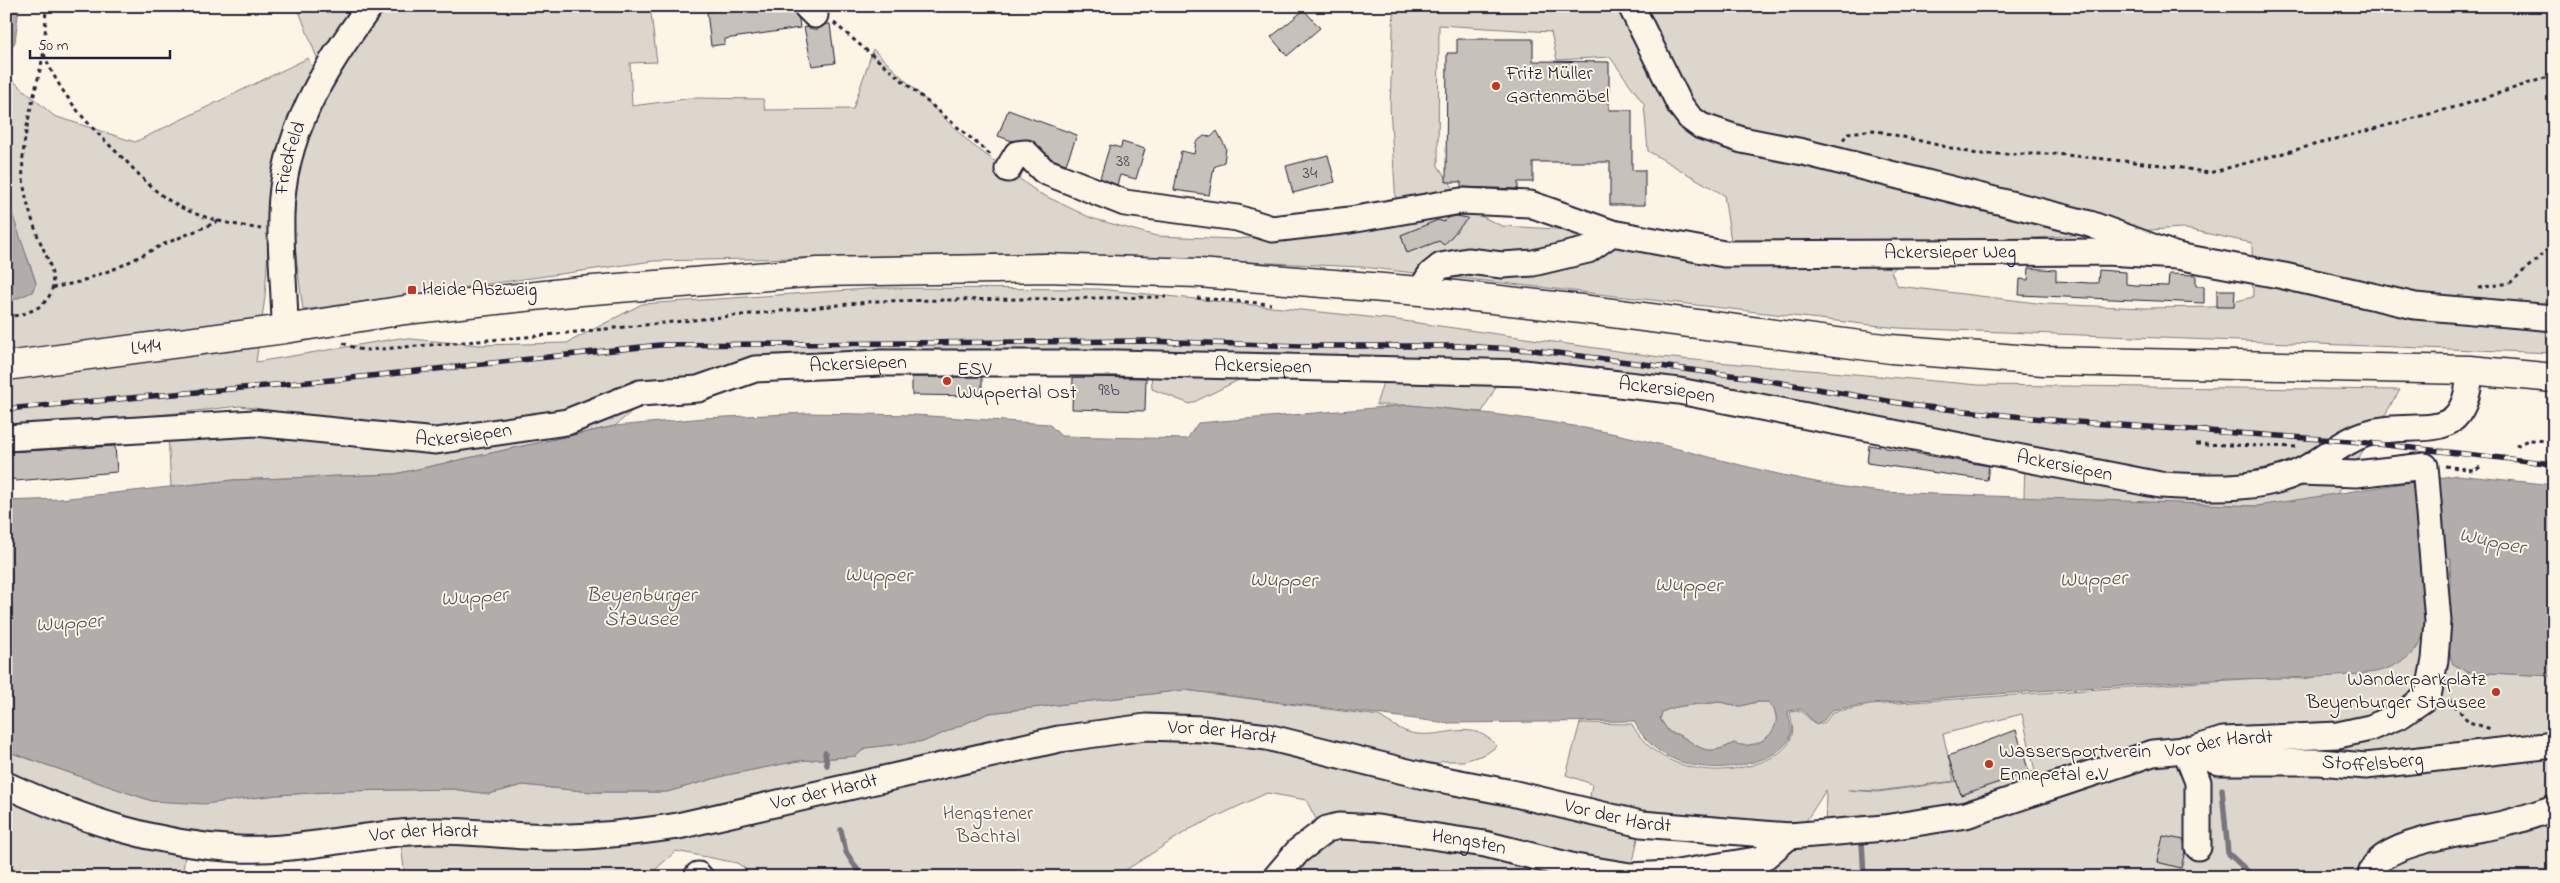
<svg xmlns="http://www.w3.org/2000/svg" width="2560" height="883" font-family="'Indie Flower',sans-serif">
<style>
.green{fill:#dcd6cc;stroke:#7f7c84;fill-rule:evenodd}
.water{fill:#b2adab;stroke:#78757e;fill-rule:evenodd}
.lines{fill:none;stroke-linecap:round;stroke-linejoin:round}
.stream{stroke:#78757e;stroke-width:5.5}
.building{fill:#c6c1bb;stroke:#22223b}
.minor-casing{stroke:#22223b;stroke-width:29}
.major-casing{stroke:#22223b;stroke-width:31}
.path{stroke:#22223b;stroke-width:3;stroke-dasharray:4 4;stroke-linecap:butt}
.minor{stroke:#fcf5e5;stroke-width:25}
.major{stroke:#fcf5e5;stroke-width:28}
.rail-casing{stroke:#22223b;stroke-width:5.5}
.rail{stroke:#fcf5e5;stroke-width:4;stroke-dasharray:11;stroke-linecap:butt}
.poi-dot{fill:#c8321e;stroke:#fcf5e5;stroke-width:2}
.labels{text-anchor:middle;dominant-baseline:central;stroke-width:4;stroke-linejoin:round;paint-order:stroke}
.number-label{font-size:18px;fill:#4b4a5b}
.poi-label{font-size:20px;fill:#22223b;stroke:#fcf5e5;text-anchor:start}
.street-label{font-size:20px;fill:#22223b;stroke:#fcf5e5}
.park-label{font-size:20px;fill:#504f5f;stroke:#fcf5e5}
.water-label{font-size:21px;font-style:italic;fill:#545362;stroke:#fcf5e5}
</style>
<rect width="100%" height="100%" fill="#fcf5e5"/>
<filter id="ink" filterUnits="userSpaceOnUse"><feTurbulence type="fractalNoise" baseFrequency=".02" numOctaves="2"/><feDisplacementMap in="SourceGraphic" scale="10" xChannelSelector="R" yChannelSelector="G"/><feConvolveMatrix kernelMatrix="1 2 1 2 8 2 1 2 1" color-interpolation-filters="sRGB"/></filter>
<g filter="url(#ink)">
<path class="green" d="M 297,6 L 359,6 L 319,63 Z
M 387,6 L 650,6 L 657,62 L 630,63 L 632,106 L 693,98 L 763,99 L 765,110 L 853,109 L 873,49 L 971,144 L 1039,193 L 1091,218 L 1156,236 L 1235,239 L 1279,236 L 1396,205 L 1390,106 L 1394,6 L 2554,6 L 2554,353 L 1898,328 L 1362,267 L 1043,253 L 653,261 L 303,310 L 293,233 L 299,167 L 319,109 L 356,46 ZM 1439,25 L 1551,32 L 1557,60 L 1610,57 L 1644,104 L 1648,151 L 1724,195 L 1734,261 L 1692,262 L 1592,231 L 1502,226 L 1470,211 L 1438,166 ZM 2181,228 L 2252,243 L 2253,297 L 2213,307 L 2145,308 L 2045,304 L 1898,286 L 1891,272 L 1908,256 L 1947,244 Z
M 308,58 L 313,69 L 270,215 L 265,297 L 256,362 L 400,338 L 479,345 L 567,343 L 642,304 L 882,288 L 1099,289 L 1397,320 L 1660,357 L 1979,385 L 2400,390 L 2336,495 L 2257,506 L 2024,498 L 2025,454 L 1508,365 L 1482,412 L 1409,405 L 1376,405 L 1387,369 L 1265,367 L 1190,404 L 1152,389 L 1151,370 L 762,360 L 649,396 L 615,426 L 395,474 L 233,480 L 171,487 L 168,435 L 400,429 L 240,406 L 6,432 L 6,303 L 32,292 L 36,283 C 28,253 10,225 6,195 C 2,156 14,118 11,79 L 54,116 L 135,142 Z
M 2441,553 L 2451,559 L 2448,585 L 2450,657 L 2467,672 L 2554,676 L 2554,877 L 1753,877 L 1767,853 L 1825,833 L 1826,790 L 1806,821 L 1769,827 L 1641,815 L 1589,803 L 1592,784 L 1566,775 L 1580,723 L 1632,724 C 1656,770 1716,779 1761,762 C 1774,757 1788,750 1792,735 C 1794,729 1791,719 1790,712 L 1801,711 L 1816,725 L 1825,722 L 1833,712 L 1870,705 L 2272,677 L 2303,679 L 2399,662 L 2415,651 L 2420,643 ZM 2022,714 L 2035,771 L 1877,792 L 1848,790 L 1878,791 L 1954,781 L 1943,734 Z
M 1185,690 L 1379,716 C 1392,724 1403,733 1418,734 C 1448,737 1472,718 1497,746 L 1486,754 L 1464,761 L 1442,761 L 1424,775 L 1641,824 L 1630,876 L 1497,877 L 1474,872 L 1492,877 L 1287,877 L 1323,832 L 1306,800 L 1267,793 L 1190,829 L 1115,877 L 757,877 L 737,863 L 676,851 L 647,877 L 405,877 L 400,835 L 187,843 L 182,877 L 6,877 L 6,751 L 152,801 L 205,803 L 277,795 L 344,791 L 452,789 L 489,794 L 523,785 L 592,792 L 667,792 L 727,775 L 798,761 L 856,756 L 865,748 L 925,741 L 989,713 Z
M 1719,702 L 1740,706 L 1757,702 L 1768,702 C 1792,725 1759,754 1734,743 C 1698,762 1697,738 1669,732 L 1660,719 L 1662,712 C 1676,704 1702,705 1719,702 Z"/>
<path class="water" d="M 6,6 L 19,7 L 15,42 L 7,55 L 13,101 L 6,140 Z
M 6,196 L 36,283 L 32,292 L 6,303 Z
M 1409,405 C 1483,412 1557,421 1630,437 C 1714,457 1796,483 1882,492 L 2257,506 L 2457,475 L 2554,485 L 2554,676 L 2467,672 L 2453,664 C 2443,641 2451,586 2451,559 L 2441,553 C 2436,581 2432,637 2409,656 C 2401,663 2386,670 2375,672 C 2320,680 2265,677 2210,680 C 2097,687 1984,694 1871,704 L 1832,710 L 1824,720 L 1816,724 L 1801,709 L 1788,711 C 1789,718 1792,728 1791,734 C 1787,748 1772,756 1760,760 C 1715,776 1656,768 1634,721 L 1447,723 L 1185,690 L 989,713 L 925,741 L 865,748 L 856,756 L 798,761 L 727,775 L 667,792 L 592,792 L 523,785 L 489,794 L 452,789 L 344,791 L 277,795 L 205,804 L 152,801 L 6,751 L 6,501 L 60,499 L 233,480 L 395,474 L 615,426 L 705,418 L 808,413 L 914,415 L 1049,424 L 1061,436 L 1187,439 L 1198,423 ZM 1719,702 L 1740,706 L 1757,702 L 1768,702 C 1792,724 1759,754 1734,743 C 1698,762 1697,738 1669,732 L 1660,719 L 1662,712 C 1676,704 1702,705 1719,702 Z"/>
<g class="lines">
<path class="stream" d="M 825,753 L 827,765
M 2222,789 L 2228,853 L 2254,877
M 841,830 L 846,852 L 862,877
M 1862,842 L 1864,877"/>
</g>
<path class="building" d="M 749,6 L 792,6 L 799,20 L 800,28 L 725,39 L 725,44 L 711,46 L 707,12 Z
M 1304,10 L 1320,28 L 1287,56 L 1271,37 Z
M 826,24 L 830,24 L 835,63 L 812,66 L 804,27 L 818,29 Z
M 1457,39 L 1533,39 L 1533,61 L 1609,62 L 1609,110 L 1632,110 L 1632,170 L 1645,170 L 1645,205 L 1610,205 L 1610,162 L 1533,162 L 1533,182 L 1518,182 L 1518,189 L 1461,187 L 1461,182 L 1446,182 L 1447,53 L 1457,53 Z
M 1008,110 L 1077,135 L 1066,164 L 1052,159 L 1031,140 L 1012,141 L 998,136 Z
M 1217,131 L 1226,148 L 1224,162 L 1214,167 L 1209,195 L 1174,190 L 1181,151 L 1194,154 L 1196,142 L 1204,136 L 1211,137 Z
M 1122,142 L 1145,149 L 1136,179 L 1120,175 L 1117,185 L 1100,178 L 1110,145 L 1121,148 Z
M 1328,155 L 1335,182 L 1293,193 L 1286,166 Z
M 1456,216 L 1468,218 L 1444,245 L 1439,241 L 1407,253 L 1401,235 L 1438,220 L 1444,222 L 1447,218 Z
M 2029,268 L 2056,270 L 2056,281 L 2090,283 L 2098,283 L 2099,270 L 2126,272 L 2126,284 L 2134,285 L 2168,286 L 2169,274 L 2196,275 L 2196,286 L 2204,286 L 2204,303 L 2019,295 L 2020,279 L 2028,280 Z
M 2217,290 L 2235,290 L 2234,307 L 2217,307 Z
M 912,377 L 982,377 L 982,396 L 912,395 Z
M 1073,377 L 1146,378 L 1145,411 L 1072,409 Z
M 1869,445 L 1989,466 L 1987,480 L 1867,463 Z
M 115,446 L 117,472 L 16,481 L 16,479 L 6,480 L 6,452 Z
M 2016,730 L 2029,772 L 1961,795 L 1948,756 Z
M 2163,836 L 2184,840 L 2185,851 L 2181,868 L 2157,862 Z"/>
<g class="lines">
<defs>
<g id="minor">
<path d="M 806,6 L 815,15"/>
<path d="M 1631,6 L 1680,105 L 1690,118 L 1701,126 L 1742,140 L 1803,152 L 2090,224 L 2177,256 L 2284,276 L 2415,306 L 2554,318"/>
<path id="s1" d="M 1008,169 L 1017,154 L 1026,153 L 1044,171 L 1125,203 L 1237,218 L 1272,229 L 1350,220 L 1461,201 L 1530,204 L 1612,233 L 1724,254 L 2106,252 L 2177,256"/>
<path d="M 1420,291 L 1431,274 L 1441,266 L 1468,261 L 1502,265 L 1533,263 L 1588,250 L 1612,233"/>
<path id="s2" d="M 285,329 C 285,291 280,253 281,215 C 282,136 324,68 370,6"/>
<path id="s3" d="M 6,438 L 255,423 L 436,441 L 567,422 L 640,393 L 698,389 L 755,369 L 881,363 L 1117,363 L 1524,373 L 1679,391 L 2160,485 C 2206,487 2256,492 2299,472 C 2322,461 2341,442 2365,434 C 2417,417 2466,452 2470,370"/>
<path d="M 2185,749 L 2198,782 L 2198,847"/>
<path id="s4" d="M 2194,749 L 2219,762 L 2319,762 L 2366,766 L 2554,745"/>
<path id="s5" d="M 6,785 C 83,820 153,844 238,849 C 303,852 371,831 437,831 C 477,831 517,837 558,837 C 598,837 638,832 678,826 L 1059,739 L 1146,727 L 1203,729 L 1267,737 L 1424,776 L 1507,792 L 1641,824 L 1789,836 L 1825,833 L 1884,828 L 1966,815 L 2153,753 L 2194,749 L 2223,740 L 2338,735 L 2370,728 L 2401,715 L 2428,696 L 2435,660 L 2438,621 L 2425,466 L 2356,474 L 2299,472"/>
<path d="M 698,875 L 700,877"/>
<path id="s6" d="M 1276,877 L 1298,851 L 1327,829 L 1339,826 L 1378,828 L 1485,844 L 1575,867 L 1630,876 L 1671,874 L 1762,859 L 1789,836"/>
<path d="M 2371,877 C 2371,841 2475,831 2503,824 C 2520,820 2537,814 2554,808"/>
</g>
<g id="major">
<path id="s7" d="M 6,366 L 285,329 L 405,310 L 581,291 L 818,272 L 1046,268 L 1199,273 L 1420,291 L 1581,309 L 1891,349 L 2044,361 L 2470,370 L 2554,378"/>
</g>
</defs>
<use href="#minor" class="minor-casing"/>
<use href="#major" class="major-casing"/>
<path class="path" d="M 834,23 L 992,156
M 44,54 C 61,98 93,130 127,162 C 140,176 154,191 170,201 C 196,218 230,224 261,229
M 1843,140 L 1848,133 L 1873,130 L 1977,154 L 2056,154 L 2172,166 L 2209,173 L 2463,105 L 2554,75
M 52,288 L 79,282 L 119,267 L 162,245 L 219,221
M 2478,288 L 2510,283 L 2554,244
M 1197,298 L 1271,304
M 6,317 C 24,315 47,309 52,289 C 56,269 42,249 36,231 C 30,214 25,197 23,179 C 20,138 35,96 43,56 C 46,40 45,22 46,6
M 343,343 L 357,349 L 369,350 L 537,336 L 878,301 L 1166,297
M 2196,444 L 2299,447
M 2516,446 L 2528,440 L 2554,441
M 2445,466 L 2473,470 L 2484,466
M 2449,699 L 2469,722 L 2491,729"/>
<use href="#minor" class="minor"/>
<use href="#major" class="major"/>
<defs>
<path id="rail" d="M 6,409 L 342,379 L 660,345 L 1144,341 L 1302,346 L 1460,346 L 1533,350 L 1746,377 L 1917,406 L 2062,421 L 2350,441 L 2554,464"/>
</defs>
<use href="#rail" class="rail-casing"/>
<use href="#rail" class="rail"/>
</g>
</g>
<g class="poi-dot">
<circle cx="1496" cy="86" r="5"/>
<rect x="407" y="285" width="10" height="10" rx="2.5"/>
<circle cx="947" cy="381" r="5"/>
<circle cx="2496" cy="692" r="5"/>
<circle cx="1989" cy="764" r="5"/>
</g>
<g class="labels">
<g class="number-label">
<text x="1123" y="162">38</text>
<text x="1310" y="174">34</text>
<text x="1109" y="391">98b</text>
</g>
<g class="poi-label">
<text x="1506" y="74">Fritz Müller<tspan x="1506" dy="23">Gartenmöbel</tspan></text>
<text x="422" y="290">Heide Abzweig</text>
<text x="957" y="370">ESV<tspan x="957" dy="23">Wuppertal Ost</tspan></text>
<text x="2486" y="680" text-anchor="end">Wanderparkplatz<tspan x="2486" dy="23">Beyenburger Stausee</tspan></text>
<text x="1999" y="752">Wassersportverein<tspan x="1999" dy="23">Ennepetal e.V</tspan></text>
</g>
<g class="street-label">
<text stroke="none"><textPath href="#s2" startOffset="172">Friedfeld</textPath></text>
<text stroke="none"><textPath href="#s1" startOffset="976">Ackersieper Weg</textPath></text>
<text stroke="none"><textPath href="#s7" startOffset="141">L414</textPath></text>
<text stroke="none"><textPath href="#s3" startOffset="864">Ackersiepen</textPath></text>
<text stroke="none"><textPath href="#s3" startOffset="1269">Ackersiepen</textPath></text>
<text stroke="none"><textPath href="#s3" startOffset="1674">Ackersiepen</textPath></text>
<text stroke="none"><textPath href="#s3" startOffset="459">Ackersiepen</textPath></text>
<text stroke="none"><textPath href="#s3" startOffset="2079">Ackersiepen</textPath></text>
<text stroke="none"><textPath href="#s5" startOffset="1239">Vor der Hardt</textPath></text>
<text stroke="none"><textPath href="#s5" startOffset="2259">Vor der Hardt</textPath></text>
<text stroke="none"><textPath href="#s4" startOffset="182">Stoffelsberg</textPath></text>
<text stroke="none"><textPath href="#s5" startOffset="834">Vor der Hardt</textPath></text>
<text stroke="none"><textPath href="#s5" startOffset="1644">Vor der Hardt</textPath></text>
<text stroke="none"><textPath href="#s5" startOffset="429">Vor der Hardt</textPath></text>
<text stroke="none"><textPath href="#s6" startOffset="214">Hengsten</textPath></text>
</g>
<g class="park-label">
<text x="988" y="814">Hengstener<tspan x="988" dy="23">Bachtal</tspan></text>
</g>
<g class="water-label">
<text transform="translate(2492 542) rotate(12)">Wupper</text>
<text transform="translate(878 576) rotate(1)">Wupper</text>
<text transform="translate(2093 580) rotate(-2)">Wupper</text>
<text transform="translate(1283 581) rotate(1)">Wupper</text>
<text transform="translate(1688 586) rotate(1)">Wupper</text>
<text x="641" y="596">Beyenburger<tspan x="641" dy="24">Stausee</tspan></text>
<text transform="translate(474 598) rotate(-4)">Wupper</text>
<text transform="translate(69 624) rotate(-4)">Wupper</text>
</g>
</g>
<rect width="2560" height="883" fill="none" stroke="#fcf5e5" stroke-width="25"/>
<rect x="12" y="12" width="2535" height="858" fill="none" stroke="#22223b" stroke-width="2" filter="url(#ink)"/>
<path d="M30 50v8h140v-8" fill="none" stroke="#22223b" stroke-width="2.5"/>
<text x="38" y="50" font-size="15" fill="#22223b" stroke="#fcf5e5" stroke-width="4" paint-order="stroke">50 m</text>
</svg>
